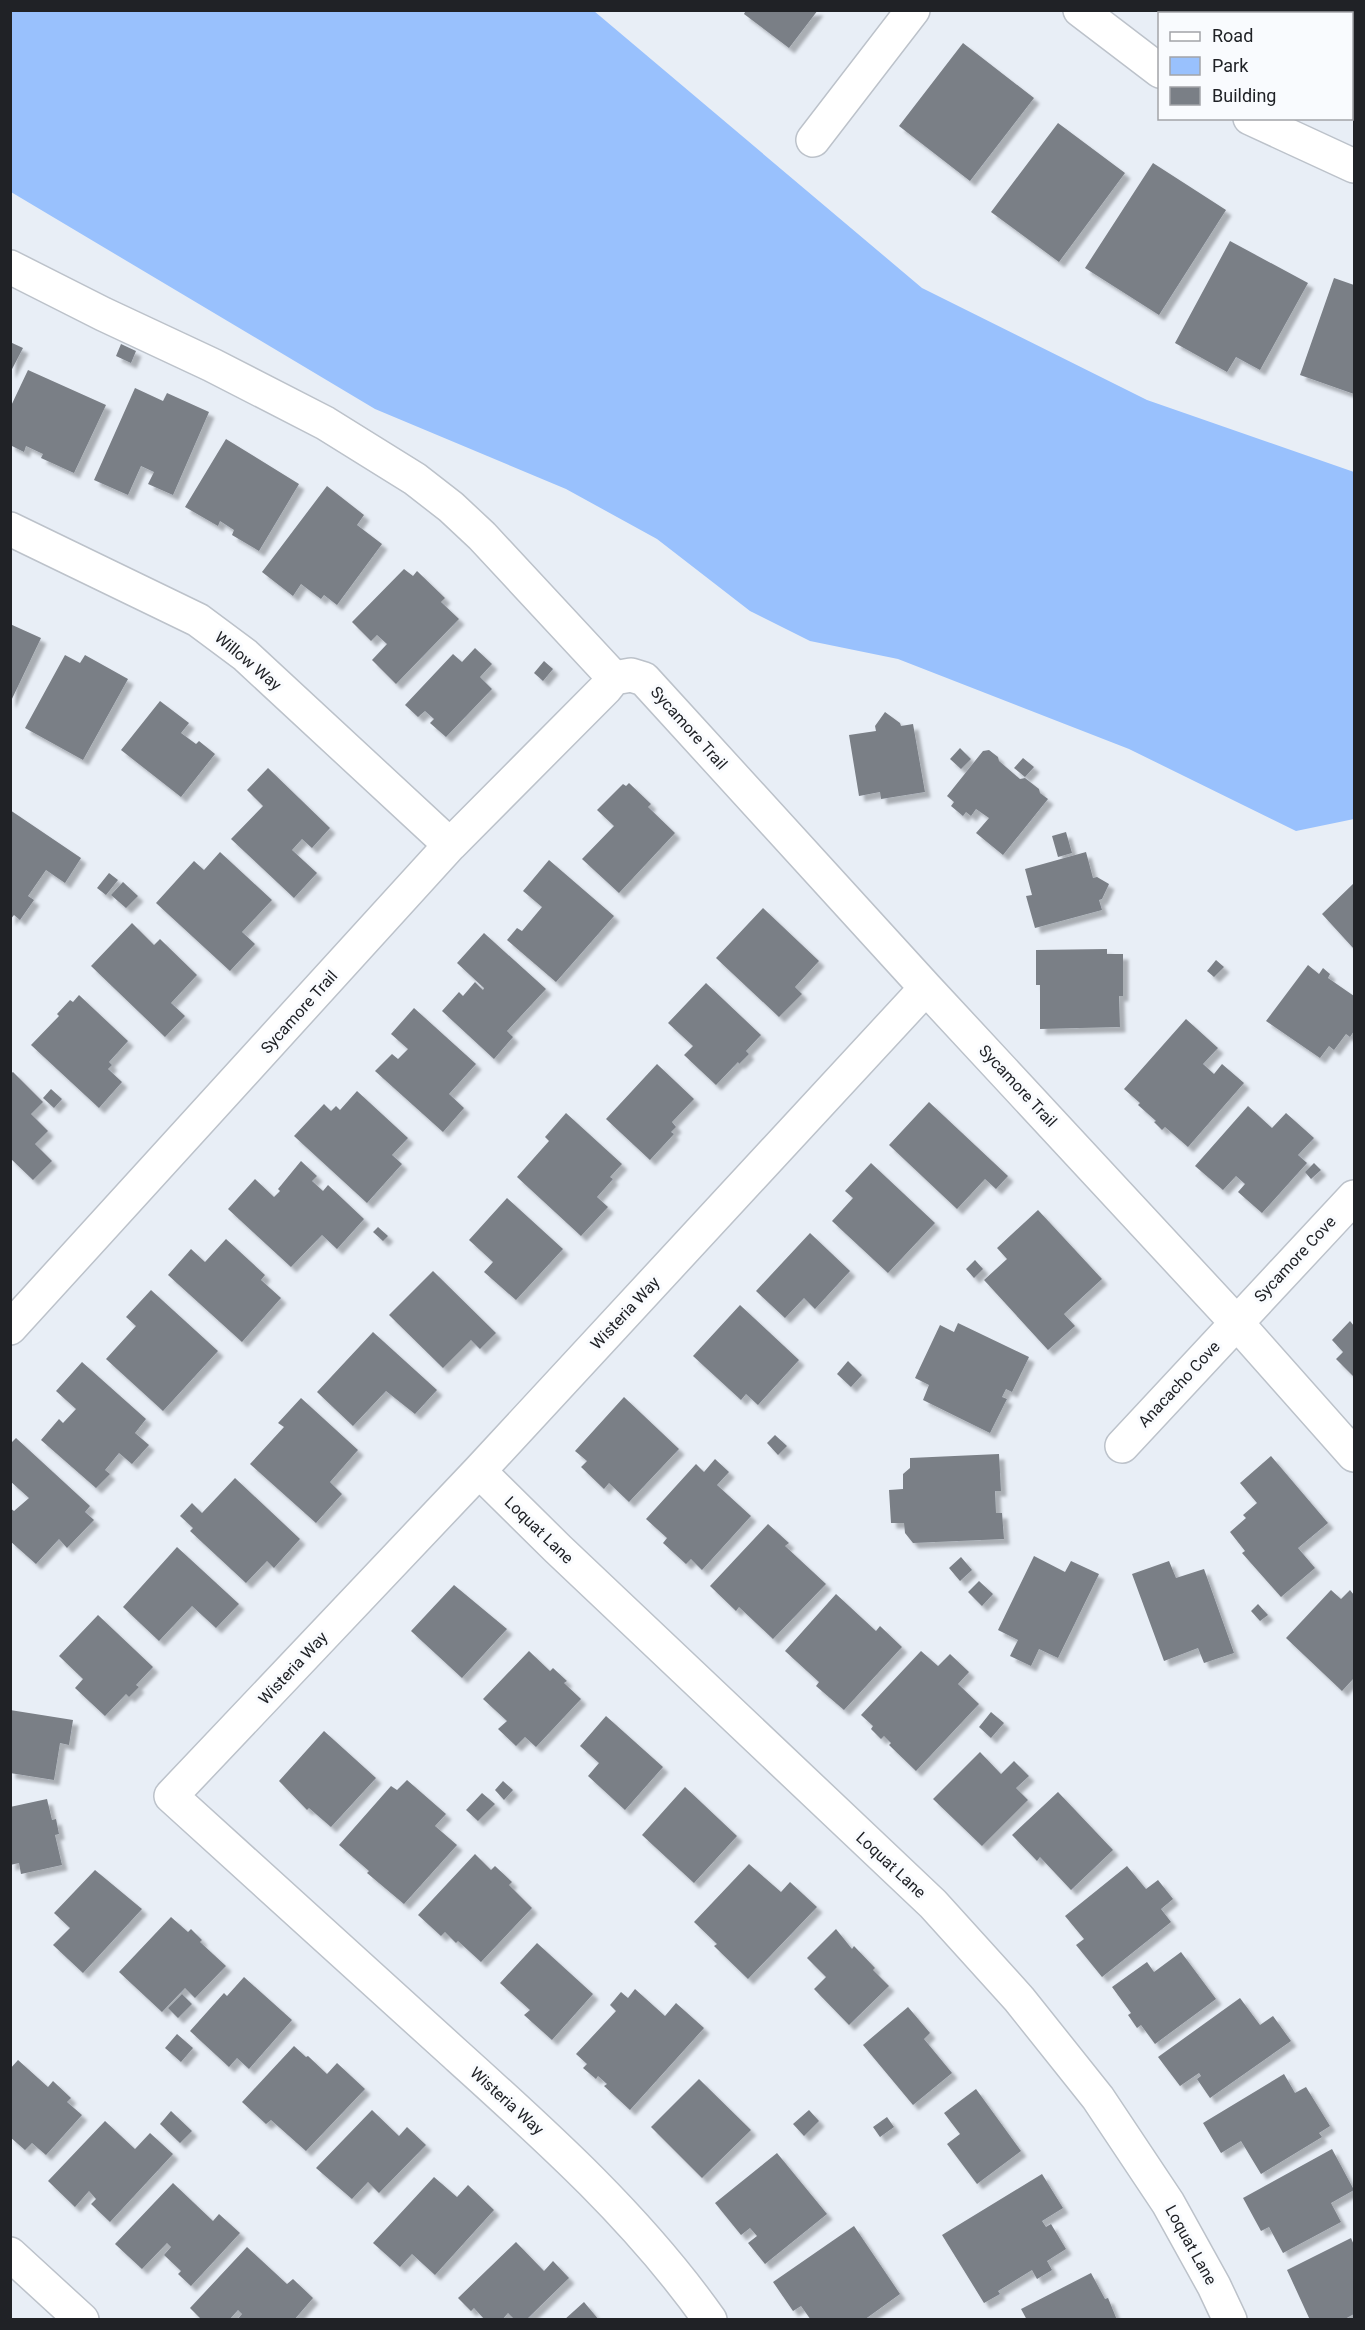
<svg xmlns="http://www.w3.org/2000/svg" width="1365" height="2330" font-family="Roboto,sans-serif">
<style>
.green{fill:#99c1fd}
.building{fill:#7a7f86;filter:url(#shadow)}
.lines{fill:none;stroke-linecap:round;stroke-linejoin:round}
.minor-casing{stroke:#bcc2ca;stroke-width:36}
.minor{stroke:#fff;stroke-width:33}
.labels{text-anchor:middle;dominant-baseline:central;stroke-width:6;stroke-linejoin:round;paint-order:stroke}
.street-label{font-size:16px;fill:#202226;stroke:#f9fbfe}
</style>
<defs>
<filter id="shadow"><feDropShadow dx="5.5" dy="5.5" stdDeviation="1.5" flood-color="#0004"/></filter>
</defs>
<rect width="100%" height="100%" fill="#e8eef6"/>
<path class="green" d="M 11,10 L 594,11 L 922,288 L 1147,400 L 1354,472 L 1354,819 L 1296,831 L 1129,749 L 898,659 L 810,641 L 750,611 L 657,539 L 566,489 L 375,409 L 11,192 Z"/>
<path class="building" d="M 746,10 L 818,10 L 789,48 L 744,14 Z
M 1191,10 L 1240,10 L 1238,14 L 1196,14 Z
M 1257,10 L 1354,10 L 1354,20 L 1352,25 L 1352,14 L 1255,14 Z
M 963,43 L 1034,98 L 970,181 L 899,126 Z
M 1058,123 L 1125,173 L 1059,262 L 991,212 Z
M 1153,163 L 1226,210 L 1159,315 L 1085,268 Z
M 1230,241 L 1308,283 L 1260,370 L 1236,357 L 1227,372 L 1175,343 Z
M 1334,278 L 1354,285 L 1354,394 L 1300,375 Z
M 10,342 L 23,348 L 10,373 Z
M 121,344 L 136,351 L 131,363 L 116,356 Z
M 28,370 L 106,405 L 74,473 L 41,458 L 43,454 L 26,446 L 24,452 L 10,445 L 10,408 Z
M 135,388 L 163,401 L 167,393 L 209,412 L 173,495 L 148,484 L 154,472 L 141,466 L 128,495 L 94,480 Z
M 226,439 L 299,484 L 259,551 L 232,535 L 234,530 L 220,521 L 218,526 L 185,507 Z
M 327,486 L 364,515 L 357,525 L 382,544 L 337,605 L 324,595 L 321,599 L 301,584 L 293,596 L 262,572 Z
M 404,569 L 413,576 L 417,571 L 445,598 L 441,602 L 459,619 L 396,684 L 372,660 L 387,644 L 377,635 L 371,641 L 352,622 Z
M 10,624 L 41,638 L 10,703 Z
M 475,648 L 492,664 L 480,677 L 492,689 L 446,737 L 430,723 L 434,719 L 425,711 L 418,717 L 405,705 L 453,654 L 462,662 Z
M 65,655 L 80,663 L 85,655 L 128,679 L 83,760 L 25,728 Z
M 544,661 L 553,669 L 543,681 L 534,673 Z
M 160,701 L 189,723 L 181,733 L 196,744 L 199,741 L 215,754 L 181,797 L 121,750 Z
M 885,712 L 900,723 L 901,726 L 913,724 L 925,792 L 881,799 L 880,792 L 859,796 L 849,735 L 876,731 L 875,726 Z
M 960,748 L 971,759 L 961,769 L 950,759 Z
M 989,750 L 998,757 L 999,761 L 1020,779 L 1025,778 L 1039,789 L 1040,793 L 1048,799 L 1003,855 L 976,833 L 989,818 L 976,809 L 971,816 L 966,812 L 963,816 L 951,806 L 954,802 L 947,796 L 983,751 Z
M 1023,758 L 1034,767 L 1025,777 L 1014,768 Z
M 268,768 L 330,828 L 312,848 L 302,839 L 292,850 L 317,873 L 294,898 L 231,839 L 263,806 L 247,790 Z
M 629,783 L 651,804 L 648,807 L 675,833 L 619,893 L 582,859 L 614,826 L 597,810 L 623,784 L 626,786 Z
M 10,810 L 81,858 L 65,883 L 46,870 L 28,896 L 34,900 L 20,920 L 14,915 L 10,920 Z
M 1066,832 L 1072,853 L 1058,857 L 1052,836 Z
M 220,852 L 272,900 L 242,932 L 255,944 L 230,971 L 156,903 L 194,861 L 204,870 Z
M 1086,852 L 1093,878 L 1097,877 L 1109,884 L 1102,899 L 1099,900 L 1102,910 L 1035,928 L 1026,896 L 1032,895 L 1025,869 Z
M 549,860 L 614,916 L 556,982 L 507,940 L 517,928 L 522,931 L 542,907 L 523,891 Z
M 109,873 L 118,880 L 106,895 L 97,888 Z
M 123,882 L 138,896 L 126,908 L 111,895 Z
M 1354,883 L 1354,949 L 1322,914 Z
M 763,908 L 819,961 L 795,987 L 802,994 L 779,1017 L 716,958 Z
M 132,923 L 154,945 L 160,939 L 197,975 L 171,1003 L 185,1016 L 165,1037 L 91,966 Z
M 484,933 L 546,989 L 507,1031 L 513,1037 L 494,1059 L 442,1011 L 459,992 L 463,996 L 475,982 L 483,990 L 484,988 L 457,963 Z
M 1107,949 L 1107,954 L 1123,954 L 1123,996 L 1119,996 L 1120,1027 L 1040,1029 L 1040,985 L 1036,985 L 1036,950 Z
M 1216,960 L 1224,967 L 1214,977 L 1207,971 Z
M 1308,965 L 1319,974 L 1323,968 L 1330,974 L 1328,978 L 1354,996 L 1354,1031 L 1350,1037 L 1346,1034 L 1334,1050 L 1329,1046 L 1320,1058 L 1266,1021 Z
M 706,983 L 761,1035 L 746,1051 L 749,1054 L 739,1064 L 738,1062 L 716,1085 L 684,1055 L 693,1046 L 668,1023 Z
M 79,995 L 128,1041 L 109,1062 L 112,1065 L 108,1069 L 122,1082 L 99,1108 L 31,1045 L 59,1016 L 57,1014 L 70,1000 L 73,1002 Z
M 414,1008 L 476,1064 L 449,1094 L 464,1108 L 443,1132 L 375,1071 L 392,1054 L 398,1059 L 408,1049 L 391,1034 Z
M 1186,1019 L 1218,1048 L 1203,1064 L 1214,1074 L 1222,1064 L 1244,1083 L 1188,1147 L 1165,1127 L 1162,1130 L 1154,1122 L 1156,1121 L 1138,1105 L 1140,1103 L 1124,1089 Z
M 657,1064 L 694,1099 L 672,1122 L 676,1127 L 671,1132 L 674,1134 L 650,1160 L 606,1119 Z
M 13,1072 L 43,1102 L 31,1114 L 48,1131 L 35,1144 L 52,1161 L 33,1180 L 10,1158 L 10,1074 Z
M 51,1089 L 62,1099 L 54,1108 L 43,1098 Z
M 357,1091 L 408,1138 L 392,1155 L 402,1164 L 367,1203 L 294,1136 L 324,1104 L 331,1111 L 336,1106 L 340,1110 Z
M 929,1102 L 1008,1176 L 996,1189 L 985,1179 L 957,1209 L 889,1145 Z
M 1248,1106 L 1272,1128 L 1286,1113 L 1314,1138 L 1298,1155 L 1307,1163 L 1262,1213 L 1238,1192 L 1245,1184 L 1236,1176 L 1223,1190 L 1195,1166 Z
M 566,1113 L 622,1164 L 610,1177 L 613,1179 L 597,1197 L 608,1207 L 581,1236 L 517,1177 L 549,1141 L 545,1137 Z
M 301,1161 L 317,1176 L 312,1181 L 323,1191 L 328,1185 L 364,1219 L 337,1249 L 322,1235 L 291,1267 L 228,1209 L 255,1179 L 274,1197 L 280,1191 L 278,1189 Z
M 871,1163 L 935,1223 L 888,1273 L 832,1221 L 853,1198 L 845,1191 Z
M 1314,1163 L 1321,1170 L 1311,1179 L 1305,1172 Z
M 507,1198 L 563,1249 L 516,1300 L 484,1272 L 493,1262 L 469,1240 Z
M 1038,1210 L 1102,1279 L 1064,1314 L 1075,1326 L 1048,1350 L 984,1280 L 1007,1259 L 997,1248 Z
M 378,1227 L 388,1236 L 383,1241 L 373,1232 Z
M 810,1233 L 850,1271 L 815,1309 L 804,1298 L 785,1318 L 756,1291 Z
M 226,1239 L 265,1275 L 261,1280 L 281,1298 L 242,1342 L 168,1275 L 191,1249 L 205,1262 Z
M 975,1260 L 983,1269 L 974,1278 L 966,1269 Z
M 433,1271 L 496,1333 L 480,1349 L 471,1340 L 443,1368 L 389,1315 Z
M 151,1290 L 218,1351 L 163,1411 L 106,1359 L 136,1326 L 126,1317 Z
M 740,1305 L 799,1360 L 758,1405 L 746,1394 L 741,1400 L 693,1356 Z
M 1350,1321 L 1354,1326 L 1354,1377 L 1336,1359 L 1343,1352 L 1332,1340 Z
M 958,1323 L 1029,1357 L 1012,1392 L 1006,1389 L 1002,1397 L 1007,1399 L 990,1433 L 923,1400 L 929,1385 L 915,1378 L 940,1325 L 954,1332 Z
M 373,1332 L 437,1390 L 415,1414 L 386,1391 L 353,1426 L 317,1392 Z
M 848,1361 L 862,1375 L 851,1387 L 837,1374 Z
M 82,1362 L 146,1419 L 135,1433 L 149,1445 L 132,1464 L 119,1453 L 105,1470 L 110,1474 L 96,1488 L 41,1440 L 59,1419 L 63,1423 L 76,1409 L 56,1391 Z
M 624,1397 L 679,1449 L 629,1502 L 609,1483 L 604,1489 L 581,1467 L 587,1461 L 575,1451 Z
M 301,1398 L 358,1450 L 330,1482 L 342,1494 L 316,1523 L 250,1464 L 284,1427 L 278,1423 Z
M 775,1435 L 787,1446 L 778,1455 L 767,1443 Z
M 16,1438 L 90,1506 L 85,1512 L 94,1520 L 67,1548 L 59,1539 L 36,1564 L 10,1541 L 10,1508 L 14,1511 L 29,1498 L 10,1481 L 10,1444 Z
M 999,1454 L 1001,1491 L 995,1491 L 996,1513 L 1002,1513 L 1004,1539 L 913,1543 L 905,1533 L 904,1523 L 891,1523 L 889,1490 L 903,1489 L 903,1474 L 910,1468 L 910,1458 Z
M 1271,1456 L 1328,1523 L 1298,1548 L 1315,1568 L 1281,1597 L 1242,1553 L 1245,1551 L 1230,1532 L 1246,1518 L 1243,1515 L 1257,1503 L 1240,1483 Z
M 715,1459 L 729,1472 L 717,1485 L 751,1516 L 702,1570 L 691,1559 L 686,1564 L 663,1543 L 667,1538 L 646,1519 L 696,1464 L 704,1472 Z
M 235,1478 L 300,1539 L 274,1568 L 267,1561 L 246,1583 L 190,1531 L 193,1528 L 180,1516 L 192,1503 L 202,1513 Z
M 768,1524 L 789,1543 L 785,1546 L 826,1584 L 773,1639 L 739,1607 L 736,1611 L 710,1586 Z
M 177,1547 L 239,1604 L 216,1628 L 192,1606 L 159,1641 L 123,1607 Z
M 1034,1556 L 1065,1572 L 1071,1561 L 1099,1574 L 1058,1658 L 1039,1649 L 1031,1666 L 1010,1656 L 1018,1640 L 998,1630 Z
M 961,1557 L 972,1570 L 960,1581 L 949,1568 Z
M 1169,1561 L 1176,1578 L 1204,1569 L 1234,1653 L 1204,1663 L 1198,1648 L 1164,1661 L 1132,1574 Z
M 979,1581 L 993,1594 L 982,1606 L 968,1592 Z
M 454,1585 L 507,1629 L 462,1678 L 411,1631 Z
M 1331,1590 L 1341,1599 L 1350,1590 L 1354,1595 L 1354,1678 L 1342,1691 L 1286,1638 Z
M 836,1594 L 876,1631 L 880,1626 L 902,1647 L 844,1710 L 816,1686 L 819,1682 L 785,1651 Z
M 1258,1604 L 1268,1615 L 1260,1621 L 1251,1611 Z
M 98,1615 L 153,1667 L 136,1685 L 139,1687 L 129,1697 L 126,1694 L 105,1716 L 75,1688 L 83,1679 L 59,1656 Z
M 529,1651 L 550,1671 L 553,1668 L 567,1681 L 564,1683 L 581,1699 L 536,1747 L 525,1737 L 516,1746 L 498,1729 L 507,1721 L 483,1699 Z
M 921,1651 L 938,1666 L 950,1654 L 969,1672 L 958,1684 L 979,1704 L 916,1771 L 889,1745 L 891,1743 L 884,1736 L 881,1739 L 871,1729 L 873,1726 L 861,1715 Z
M 10,1710 L 73,1720 L 69,1745 L 60,1743 L 54,1780 L 10,1773 Z
M 991,1712 L 1004,1723 L 991,1738 L 979,1727 Z
M 606,1716 L 663,1767 L 625,1810 L 588,1776 L 599,1763 L 580,1746 Z
M 324,1731 L 376,1778 L 331,1827 L 309,1808 L 307,1810 L 279,1781 Z
M 980,1752 L 1001,1774 L 1014,1761 L 1029,1776 L 1016,1788 L 1028,1800 L 982,1846 L 933,1799 Z
M 407,1780 L 446,1814 L 435,1826 L 457,1845 L 404,1904 L 367,1873 L 369,1871 L 339,1845 L 391,1786 L 397,1790 Z
M 503,1781 L 513,1790 L 504,1800 L 495,1790 Z
M 685,1787 L 737,1836 L 694,1883 L 642,1835 Z
M 1058,1792 L 1113,1850 L 1071,1890 L 1040,1857 L 1037,1861 L 1012,1835 Z
M 482,1793 L 495,1804 L 478,1821 L 466,1810 Z
M 47,1799 L 52,1820 L 56,1819 L 59,1834 L 55,1835 L 62,1865 L 21,1874 L 19,1863 L 10,1865 L 10,1807 Z
M 475,1854 L 491,1870 L 495,1866 L 512,1882 L 509,1885 L 532,1908 L 481,1962 L 458,1941 L 456,1943 L 445,1932 L 441,1936 L 418,1915 Z
M 749,1864 L 781,1892 L 790,1882 L 817,1907 L 748,1979 L 714,1946 L 717,1944 L 694,1922 Z
M 1127,1866 L 1146,1889 L 1158,1880 L 1173,1899 L 1161,1909 L 1171,1922 L 1102,1977 L 1076,1945 L 1084,1939 L 1065,1916 Z
M 95,1870 L 142,1909 L 83,1973 L 53,1945 L 70,1928 L 54,1913 Z
M 171,1917 L 188,1932 L 191,1929 L 202,1940 L 200,1942 L 226,1966 L 195,1998 L 185,1988 L 162,2012 L 119,1972 Z
M 836,1929 L 852,1949 L 854,1946 L 875,1968 L 873,1970 L 889,1986 L 849,2025 L 814,1989 L 826,1977 L 807,1958 Z
M 537,1943 L 593,1994 L 552,2040 L 524,2015 L 530,2010 L 500,1983 Z
M 1181,1952 L 1216,1999 L 1155,2044 L 1141,2025 L 1137,2028 L 1128,2015 L 1131,2013 L 1112,1987 L 1147,1962 L 1154,1972 Z
M 244,1977 L 292,2020 L 249,2069 L 237,2058 L 229,2067 L 190,2031 L 224,1993 L 227,1996 Z
M 635,1989 L 665,2016 L 676,2003 L 704,2028 L 630,2110 L 604,2086 L 607,2084 L 598,2076 L 596,2079 L 583,2068 L 587,2064 L 576,2054 L 616,2011 L 610,2005 L 621,1992 L 628,1998 Z
M 182,1994 L 192,2004 L 178,2018 L 168,2008 Z
M 1240,1998 L 1260,2025 L 1273,2016 L 1291,2041 L 1210,2098 L 1197,2079 L 1201,2076 L 1199,2073 L 1180,2086 L 1158,2057 Z
M 908,2007 L 930,2033 L 924,2039 L 952,2073 L 913,2105 L 863,2045 Z
M 177,2034 L 193,2048 L 181,2062 L 165,2048 Z
M 294,2046 L 306,2057 L 308,2056 L 327,2074 L 337,2063 L 365,2089 L 306,2151 L 271,2120 L 266,2124 L 242,2102 Z
M 18,2060 L 48,2087 L 53,2081 L 71,2098 L 67,2102 L 82,2115 L 46,2155 L 32,2143 L 25,2150 L 10,2137 L 10,2069 Z
M 1284,2074 L 1295,2093 L 1306,2087 L 1330,2126 L 1319,2133 L 1322,2137 L 1261,2174 L 1241,2141 L 1221,2153 L 1203,2123 Z
M 699,2079 L 751,2130 L 702,2178 L 651,2127 Z
M 976,2089 L 1021,2151 L 977,2184 L 947,2144 L 960,2134 L 944,2113 Z
M 372,2110 L 399,2136 L 407,2127 L 426,2145 L 379,2193 L 368,2182 L 352,2199 L 316,2168 Z
M 809,2110 L 819,2121 L 804,2136 L 793,2124 Z
M 171,2111 L 192,2131 L 180,2143 L 160,2124 Z
M 887,2117 L 894,2127 L 880,2137 L 873,2127 Z
M 105,2121 L 135,2149 L 150,2133 L 173,2154 L 110,2222 L 91,2204 L 96,2199 L 89,2191 L 75,2207 L 48,2181 Z
M 1332,2149 L 1354,2190 L 1331,2203 L 1341,2222 L 1283,2253 L 1269,2227 L 1261,2231 L 1243,2198 Z
M 777,2153 L 827,2214 L 765,2264 L 748,2243 L 757,2236 L 750,2228 L 741,2235 L 715,2203 Z
M 1042,2174 L 1063,2208 L 1042,2221 L 1046,2227 L 1051,2224 L 1066,2249 L 1047,2261 L 1052,2270 L 1037,2279 L 1032,2270 L 998,2291 L 1000,2294 L 984,2303 L 942,2235 Z
M 434,2177 L 457,2197 L 468,2185 L 494,2210 L 435,2275 L 412,2254 L 400,2267 L 373,2243 Z
M 173,2183 L 213,2221 L 219,2214 L 240,2233 L 191,2286 L 178,2274 L 181,2271 L 164,2255 L 171,2247 L 167,2243 L 142,2269 L 115,2244 Z
M 854,2226 L 900,2294 L 864,2320 L 811,2320 L 801,2306 L 793,2311 L 773,2282 Z
M 1351,2238 L 1354,2245 L 1354,2314 L 1343,2320 L 1310,2320 L 1287,2270 Z
M 516,2242 L 544,2271 L 553,2261 L 569,2278 L 526,2320 L 515,2320 L 508,2313 L 502,2320 L 485,2320 L 474,2308 L 471,2311 L 458,2298 Z
M 247,2247 L 287,2284 L 293,2279 L 313,2298 L 294,2320 L 237,2320 L 242,2314 L 238,2310 L 229,2320 L 202,2320 L 190,2308 Z
M 1091,2273 L 1105,2299 L 1108,2298 L 1117,2320 L 1027,2320 L 1021,2309 Z
M 584,2302 L 599,2320 L 564,2320 Z"/>
<g class="lines">
<defs>
<path id="minor" d="M 1080,10 L 1160,71
M 1250,118 L 1354,166
M 813,140 L 913,10
M 10,267 L 103,314 L 212,365 L 325,423 L 415,479 L 451,507 L 482,536 L 614,678
M 10,529 L 198,620 L 245,655 L 450,845
M 10,1328 L 450,845 L 606,688 L 614,678 L 631,675 L 644,679 L 926,988 L 1236,1322 L 1354,1455
M 1122,1446 L 1354,1197
M 479,1471 L 558,1549 L 933,1904 L 1019,1999 L 1098,2098 L 1168,2203 L 1214,2286 L 1230,2320
M 10,2254 L 82,2320
M 710,2320 C 638,2218 545,2135 453,2052 C 359,1967 265,1882 171,1796 L 479,1471 L 926,988"/>
</defs>
<use href="#minor" class="minor-casing"/>
<use href="#minor" class="minor"/>
</g>
<g class="labels">
<g class="street-label">
<text transform="translate(248 661) rotate(40)">Willow Way</text>
<text transform="translate(689 728) rotate(48)">Sycamore Trail</text>
<text transform="translate(299 1012) rotate(-48)">Sycamore Trail</text>
<text transform="translate(1018 1086) rotate(47)">Sycamore Trail</text>
<text transform="translate(1295 1259) rotate(-47)">Sycamore Cove</text>
<text transform="translate(625 1313) rotate(-47)">Wisteria Way</text>
<text transform="translate(1179 1384) rotate(-47)">Anacacho Cove</text>
<text transform="translate(539 1530) rotate(44)">Loquat Lane</text>
<text transform="translate(293 1668) rotate(-47)">Wisteria Way</text>
<text transform="translate(891 1865) rotate(43)">Loquat Lane</text>
<text transform="translate(507 2101) rotate(42)">Wisteria Way</text>
<text transform="translate(1191 2245) rotate(61)">Loquat Lane</text>
</g>
</g>
<rect width="1365" height="2330" fill="none" stroke="#202226" stroke-width="24"/>
<rect x="1158" y="12" width="195" height="108" fill="#f9fbfe" stroke="#a2a4a8" stroke-width="1.5"/>
<rect x="1170" y="32" width="30" height="9" fill="#ffffff" stroke="#a2a4a8" stroke-width="1.5"/>
<text x="1212" y="42" font-size="18" fill="#202226">Road</text>
<rect x="1170" y="57" width="30" height="18" fill="#99c1fd" stroke="#a2a4a8" stroke-width="1.5"/>
<text x="1212" y="72" font-size="18" fill="#202226">Park</text>
<rect x="1170" y="87" width="30" height="18" fill="#7a7f86" stroke="#a2a4a8" stroke-width="1.5"/>
<text x="1212" y="102" font-size="18" fill="#202226">Building</text>
</svg>
